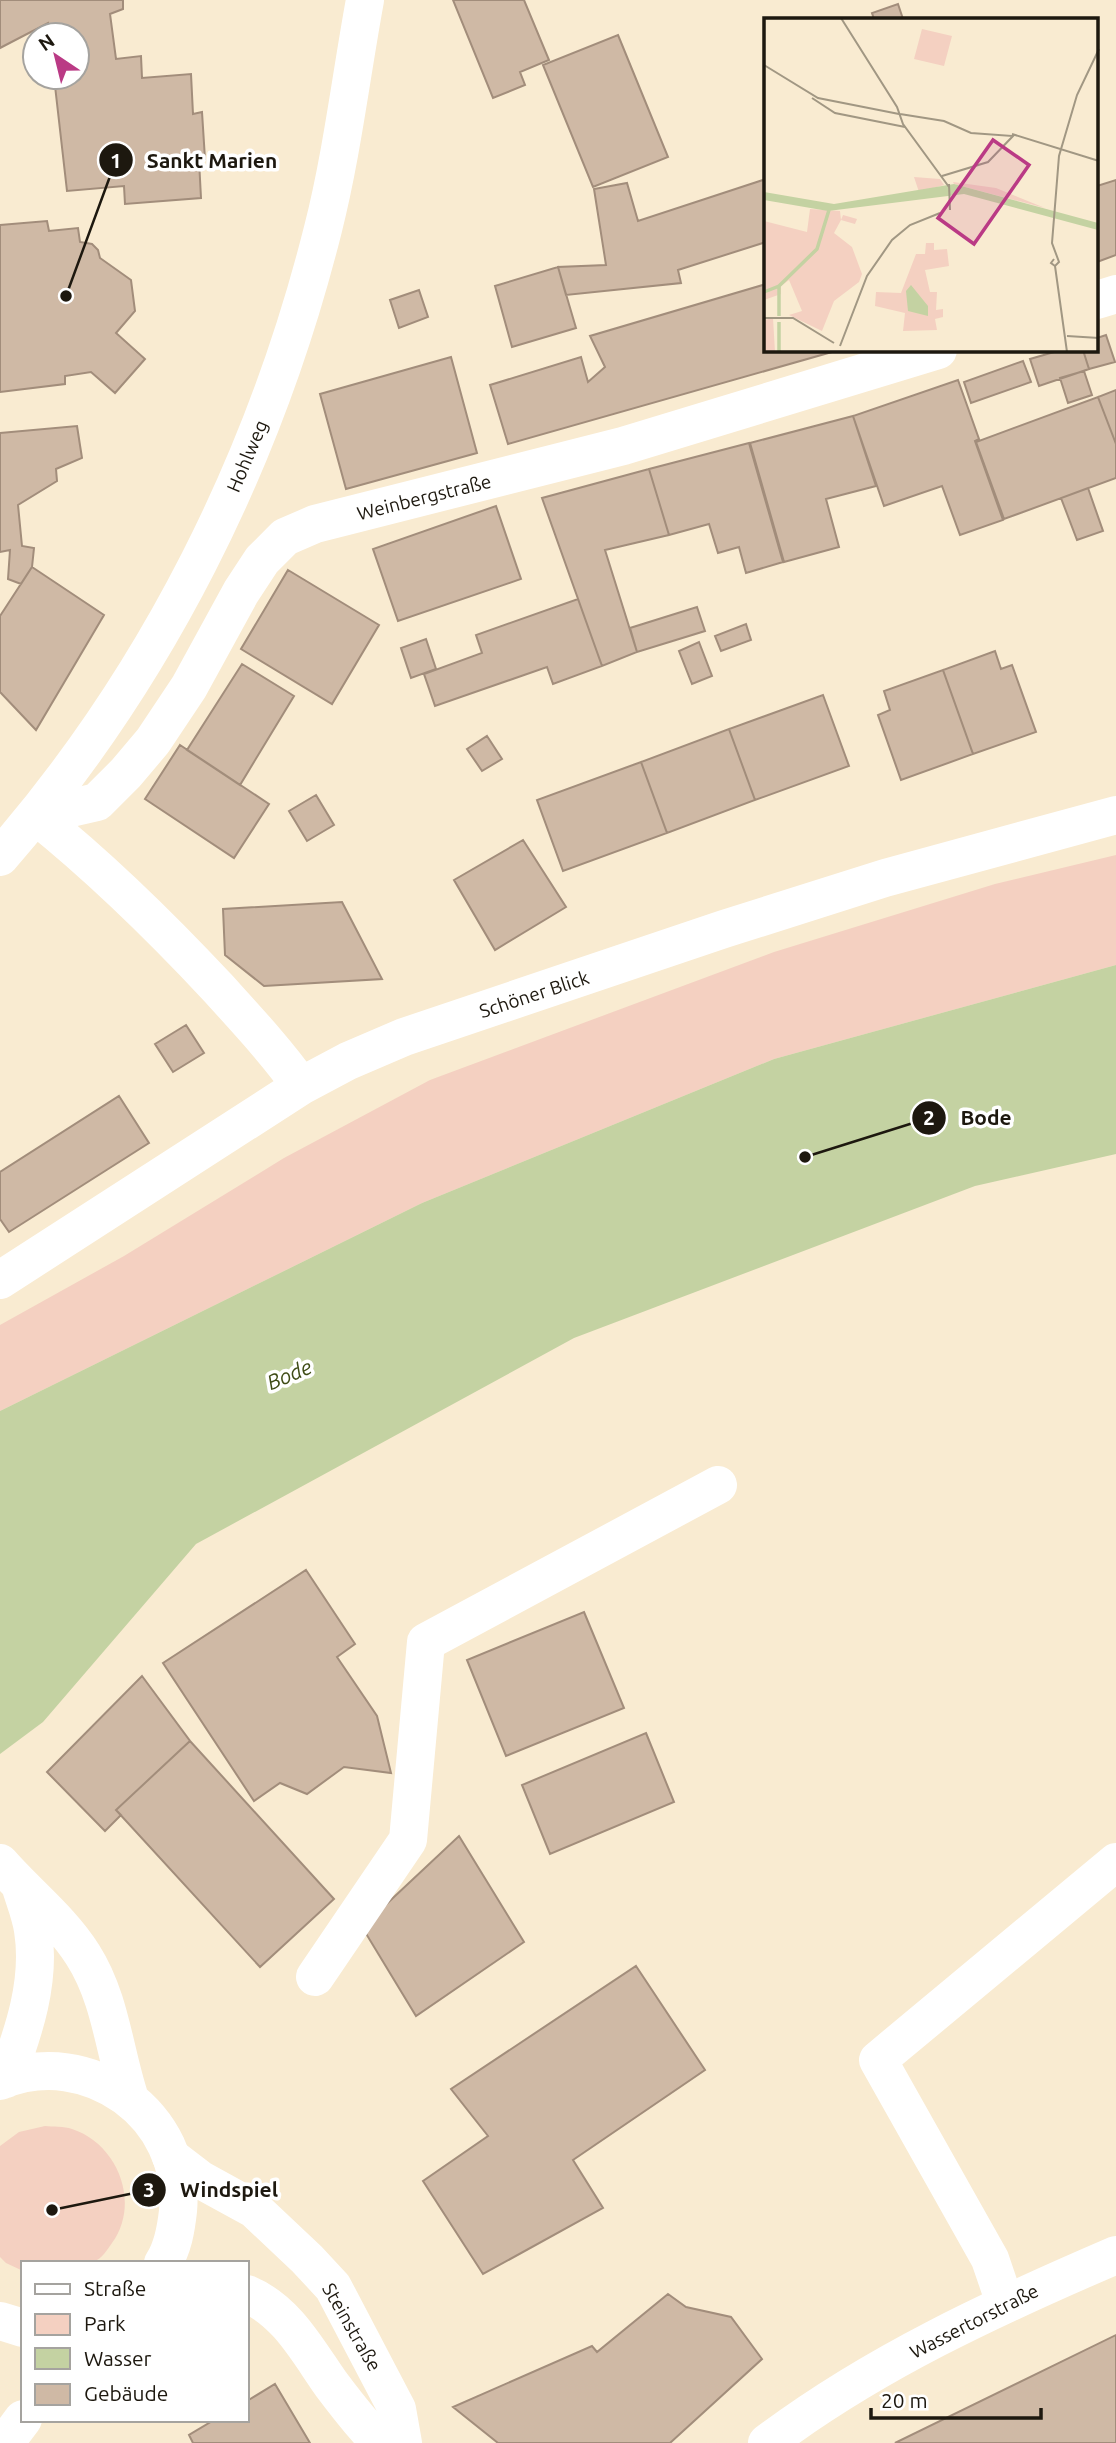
<svg xmlns="http://www.w3.org/2000/svg" width="1116" height="2443" font-family="Ubuntu,sans-serif">
<style>
.green{fill:#f4d0c1}
.water{fill:#c4d2a2}
.building{fill:#cfb9a5;stroke:#a28d7b;stroke-width:2}
.lines{fill:none;stroke-linecap:round;stroke-linejoin:round}
.minor{stroke:#fff;stroke-width:38}
.major{stroke:#fff;stroke-width:38}
.labels{text-anchor:middle;dominant-baseline:central;stroke-width:7;stroke-linejoin:round;paint-order:stroke}
.street-label{font-size:19px;fill:#1d180f;stroke:#fff}
.water-label{font-size:21px;font-style:italic;fill:#3e4b15;stroke:#fff}
.inset-river{fill:none;stroke:#c4d2a2;stroke-width:3.5}
.inset-road{fill:none;stroke:#a19783;stroke-width:2}
.view{fill:#ba3a85;fill-opacity:0.15;stroke:#ba3a85;stroke-width:3.5}
.inset-edge{fill:none;stroke:#1d180f;stroke-width:3.5}
.leader{fill:none;stroke:#1d180f;stroke-width:2.5}
.callout-dot{fill:#1d180f;stroke:#fff;stroke-width:2.5}
.mark-label{font-size:21px;text-anchor:middle;font-weight:bold;fill:#fff}
.callout-label{font-size:21px;text-anchor:middle;font-weight:bold;fill:#1d180f;stroke:#fff;stroke-width:7;stroke-linejoin:round;paint-order:stroke}
</style>
<rect width="100%" height="100%" fill="#f9ebd1"/>
<path class="green" d="M 1116,855 L 1116,965 L 774,1059 L 422,1203 L 0,1411 L 0,1325 L 124,1256 L 284,1158 L 430,1080 L 774,952 L 995,884 Z
M 45,2126 C 53,2127 64,2126 72,2129 C 118,2144 141,2203 112,2243 C 107,2250 102,2259 93,2262 C 84,2266 36,2263 23,2263 L 23,2271 L 6,2263 L 0,2257 L 0,2146 L 19,2132 Z"/>
<path class="water" d="M 1116,965 L 1116,1154 L 975,1186 L 574,1338 L 196,1544 L 43,1722 L 0,1754 L 0,1411 L 422,1203 L 774,1059 Z"/>
<path class="building" d="M 0,0 L 123,0 L 123,9 L 110,14 L 116,59 L 141,56 L 142,78 L 191,74 L 193,114 L 202,112 L 205,159 L 199,160 L 201,198 L 125,204 L 124,186 L 67,191 L 54,77 L 77,77 L 77,35 L 50,35 L 48,23 L 0,48 Z
M 453,0 L 524,0 L 549,60 L 520,72 L 525,85 L 493,98 Z
M 898,4 L 903,19 L 874,19 L 872,13 Z
M 618,35 L 668,157 L 593,187 L 543,65 Z
M 766,179 L 766,242 L 678,270 L 681,283 L 566,295 L 558,267 L 606,265 L 594,189 L 627,183 L 638,221 Z
M 1116,180 L 1116,255 L 1097,262 L 1097,186 Z
M 47,221 L 49,231 L 78,228 L 80,242 L 92,244 L 98,250 L 100,258 L 131,280 L 135,311 L 116,333 L 145,359 L 115,393 L 91,372 L 65,376 L 65,384 L 0,392 L 0,225 Z
M 558,267 L 576,328 L 512,347 L 495,286 Z
M 766,284 L 766,350 L 839,350 L 508,444 L 490,385 L 581,357 L 588,382 L 605,367 L 590,336 Z
M 419,290 L 428,317 L 399,328 L 390,300 Z
M 1106,335 L 1115,362 L 1089,369 L 1083,350 L 1097,350 L 1097,338 Z
M 1061,350 L 1083,350 L 1089,369 L 1039,386 L 1030,359 Z
M 451,357 L 477,453 L 346,489 L 320,394 Z
M 1023,361 L 1031,382 L 971,403 L 964,382 Z
M 1084,371 L 1092,395 L 1068,403 L 1060,378 Z
M 958,380 L 979,439 L 975,441 L 1003,520 L 960,535 L 942,486 L 884,506 L 853,416 Z
M 1116,390 L 1116,444 L 1098,397 Z
M 1098,397 L 1116,444 L 1116,478 L 1004,519 L 976,442 Z
M 853,416 L 876,486 L 826,499 L 839,547 L 784,562 L 750,443 Z
M 77,426 L 82,458 L 56,469 L 57,481 L 18,505 L 22,546 L 34,548 L 32,567 L 21,584 L 8,579 L 10,550 L 0,552 L 0,433 Z
M 749,443 L 783,562 L 746,573 L 739,547 L 718,553 L 709,524 L 669,535 L 649,469 Z
M 649,469 L 669,535 L 605,550 L 637,652 L 602,666 L 542,498 Z
M 1088,488 L 1103,531 L 1077,540 L 1061,498 Z
M 496,506 L 521,579 L 398,621 L 373,549 Z
M 32,567 L 104,615 L 36,730 L 0,692 L 0,616 Z
M 288,570 L 379,625 L 332,704 L 241,649 Z
M 578,599 L 602,666 L 553,684 L 547,667 L 435,706 L 424,674 L 482,653 L 476,635 Z
M 697,607 L 705,631 L 637,652 L 630,628 Z
M 746,624 L 751,640 L 721,651 L 715,636 Z
M 426,639 L 436,669 L 411,678 L 401,648 Z
M 699,642 L 712,676 L 692,684 L 679,651 Z
M 995,651 L 1001,669 L 1012,665 L 1036,732 L 973,754 L 943,670 Z
M 242,664 L 294,696 L 240,785 L 187,750 Z
M 943,670 L 973,754 L 901,780 L 878,715 L 890,710 L 884,691 Z
M 823,695 L 849,766 L 755,800 L 729,729 Z
M 729,729 L 755,800 L 667,833 L 641,762 Z
M 487,736 L 502,759 L 482,771 L 467,749 Z
M 180,745 L 269,804 L 234,858 L 145,799 Z
M 641,762 L 667,833 L 563,871 L 537,800 Z
M 316,795 L 334,825 L 307,841 L 289,811 Z
M 523,840 L 566,907 L 495,950 L 454,880 Z
M 342,902 L 382,979 L 264,986 L 225,955 L 223,909 Z
M 186,1025 L 204,1053 L 173,1072 L 155,1044 Z
M 119,1096 L 149,1143 L 9,1232 L 0,1219 L 0,1172 Z
M 306,1570 L 355,1644 L 337,1657 L 377,1716 L 391,1773 L 344,1767 L 307,1794 L 280,1783 L 254,1801 L 163,1663 Z
M 584,1612 L 624,1708 L 506,1756 L 467,1660 Z
M 142,1676 L 190,1741 L 116,1810 L 121,1815 L 105,1831 L 47,1772 Z
M 646,1733 L 674,1802 L 550,1854 L 522,1785 Z
M 190,1741 L 334,1899 L 260,1967 L 116,1810 Z
M 459,1836 L 524,1942 L 416,2016 L 362,1927 Z
M 636,1966 L 705,2070 L 573,2160 L 603,2208 L 483,2274 L 423,2181 L 488,2136 L 451,2089 Z
M 668,2294 L 686,2307 L 731,2317 L 762,2359 L 670,2443 L 498,2443 L 453,2407 L 592,2346 L 597,2352 Z
M 1116,2335 L 1116,2443 L 895,2443 Z
M 275,2384 L 310,2443 L 193,2443 L 189,2435 L 214,2420 L 247,2420 L 247,2401 Z"/>
<g class="lines">
<path class="minor" d="M 1097,300 L 1116,294
M 36,816 L 97,802 L 126,773 L 153,741 L 189,687 L 241,592 L 262,560 L 285,537 L 315,524 L 623,446 L 938,350
M 36,816 C 101,868 161,927 218,988 C 247,1020 276,1051 301,1086
M 0,1280 L 301,1086 L 348,1061 L 404,1037 L 724,929 L 885,878 L 1116,815
M 315,1977 L 408,1840 L 426,1642 L 718,1485
M 171,2157 L 201,2180 L 254,2209 L 307,2259 L 333,2287 L 397,2409 L 403,2443
M 247,2294 C 287,2311 307,2350 331,2384 C 346,2404 362,2425 380,2443
M 1005,2303 L 990,2259 L 878,2060 L 1116,1862
M 767,2443 C 873,2363 995,2307 1116,2255"/>
<path class="major" d="M 0,857 C 157,677 265,460 323,229 C 342,154 351,76 365,0
M 0,1863 C 27,1894 61,1920 83,1955 C 111,1999 114,2051 130,2099
M 6,2079 C 24,2031 41,1981 33,1930 C 31,1916 25,1901 21,1888
M 0,2081 C 88,2044 187,2116 178,2211 C 176,2229 173,2248 163,2263
M 0,2321 L 23,2328
M 5,2443 L 23,2419"/>
</g>
<g class="labels">
<g class="street-label">
<text transform="translate(247 456) rotate(-67)">Hohlweg</text>
<text transform="translate(424 497) rotate(-14)">Weinbergstraße</text>
<text transform="translate(534 994) rotate(-18)">Schöner Blick</text>
<text transform="translate(974 2321) rotate(-27)">Wassertorstraße</text>
<text transform="translate(352 2327) rotate(60)">Steinstraße</text>
</g>
<g class="water-label">
<text transform="translate(289 1374) rotate(-23)">Bode</text>
</g>
</g>
<g transform="translate(764 18)">
<rect width="334" height="334" fill="#f9ebd1"/>
<path d="M 158,11 L 188,18 L 180,48 L 150,41 ZM 150,159 L 176,161 L 180,167 L 155,174 ZM 189,164 L 232,170 L 281,190 L 190,166 ZM 46,191 L 76,193 L 77,202 L 79,197 L 93,201 L 91,206 L 77,202 L 70,215 L 88,229 L 98,256 L 95,264 L 70,283 L 58,313 L 25,297 L 38,293 L 25,262 L 17,268 L 17,276 L 0,282 L 0,203 L 43,214 ZM 162,225 L 170,225 L 170,232 L 183,231 L 185,248 L 161,252 L 166,274 L 173,274 L 172,292 L 179,291 L 179,299 L 171,301 L 173,312 L 139,313 L 141,295 L 111,288 L 112,274 L 137,275 L 152,236 L 161,236 ZM 9,300 L 11,334 L 0,334 L 0,302 Z" fill="#f4d0c1"/>
<path d="M 190,166 L 334,205 L 334,212 L 200,176 L 64,193 L 0,182 L 0,174 L 70,186 ZM 147,267 L 164,288 L 164,298 L 144,293 L 142,273 Z" fill="#c4d2a2"/>
<path class="inset-river" d="M 0,274 L 15,268 L 53,231 L 65,192M 15,298 L 15,269M 15,334 L 15,304"/>
<path class="inset-road" d="M 77,0 L 133,89 L 139,106 L 185,169M 0,47 L 54,80 L 135,96M 48,80 L 71,95 L 141,109M 136,96 L 180,103 L 207,115 L 249,118 L 224,144 L 178,158M 248,116 L 335,143M 185,166 L 186,192M 290,241 L 287,245 L 291,248 L 295,244 L 288,225 L 295,138 L 313,77 L 335,31M 291,248 L 303,334M 0,300 L 29,300 L 70,325M 303,318 L 335,320M 76,328 L 103,258 L 128,222 L 146,207 L 176,195"/>
<path class="view" d="M 229,122 L 265,147 L 210,226 L 174,200 Z"/>
<rect width="334" height="334" class="inset-edge"/>
</g>
<path class="leader" d="M66 296L116 160M805 1157L929 1118M52 2210L149 2190"/>
<g class="callout-dot">
<circle cx="66" cy="296" r="7"/>
<circle cx="805" cy="1157" r="7"/>
<circle cx="52" cy="2210" r="7"/>
<circle cx="116" cy="160" r="18"/>
<circle cx="929" cy="1118" r="18"/>
<circle cx="149" cy="2190" r="18"/>
</g>
<g class="mark-label">
<text x="116" y="168">1</text>
<text x="929" y="1125">2</text>
<text x="149" y="2197">3</text>
</g>
<g class="callout-label">
<text x="212" y="168">Sankt Marien</text>
<text x="986" y="1125">Bode</text>
<text x="229" y="2197">Windspiel</text>
</g>
<rect x="21" y="2261" width="228" height="161" fill="#ffffff" stroke="#a5a39f" stroke-width="2"/>
<rect x="35" y="2284" width="35" height="10" fill="#ffffff" stroke="#a5a39f" stroke-width="2"/>
<text x="84" y="2296" font-size="21" fill="#1d180f">Straße</text>
<rect x="35" y="2314" width="35" height="21" fill="#f4d0c1" stroke="#a5a39f" stroke-width="2"/>
<text x="84" y="2331" font-size="21" fill="#1d180f">Park</text>
<rect x="35" y="2348" width="35" height="21" fill="#c4d2a2" stroke="#a5a39f" stroke-width="2"/>
<text x="84" y="2366" font-size="21" fill="#1d180f">Wasser</text>
<rect x="35" y="2384" width="35" height="21" fill="#cfb9a5" stroke="#a5a39f" stroke-width="2"/>
<text x="84" y="2401" font-size="21" fill="#1d180f">Gebäude</text>
<g transform="translate(56 56) rotate(325)"><circle r="33" fill="#ffffff" stroke="#a5a39f" stroke-width="2"/>
<path d="M0-5L12 26L0 18L-12 26Z" fill="#ba3a85"/>
<text y="-10" font-size="19" font-weight="bold" text-anchor="middle" fill="#1d180f">N</text>
</g>
<path d="M871 2408v10h170v-10" fill="none" stroke="#1d180f" stroke-width="3.5"/>
<text x="881" y="2408" font-size="21" fill="#1d180f" stroke="#ffffff" stroke-width="5" paint-order="stroke">20 m</text>
</svg>
